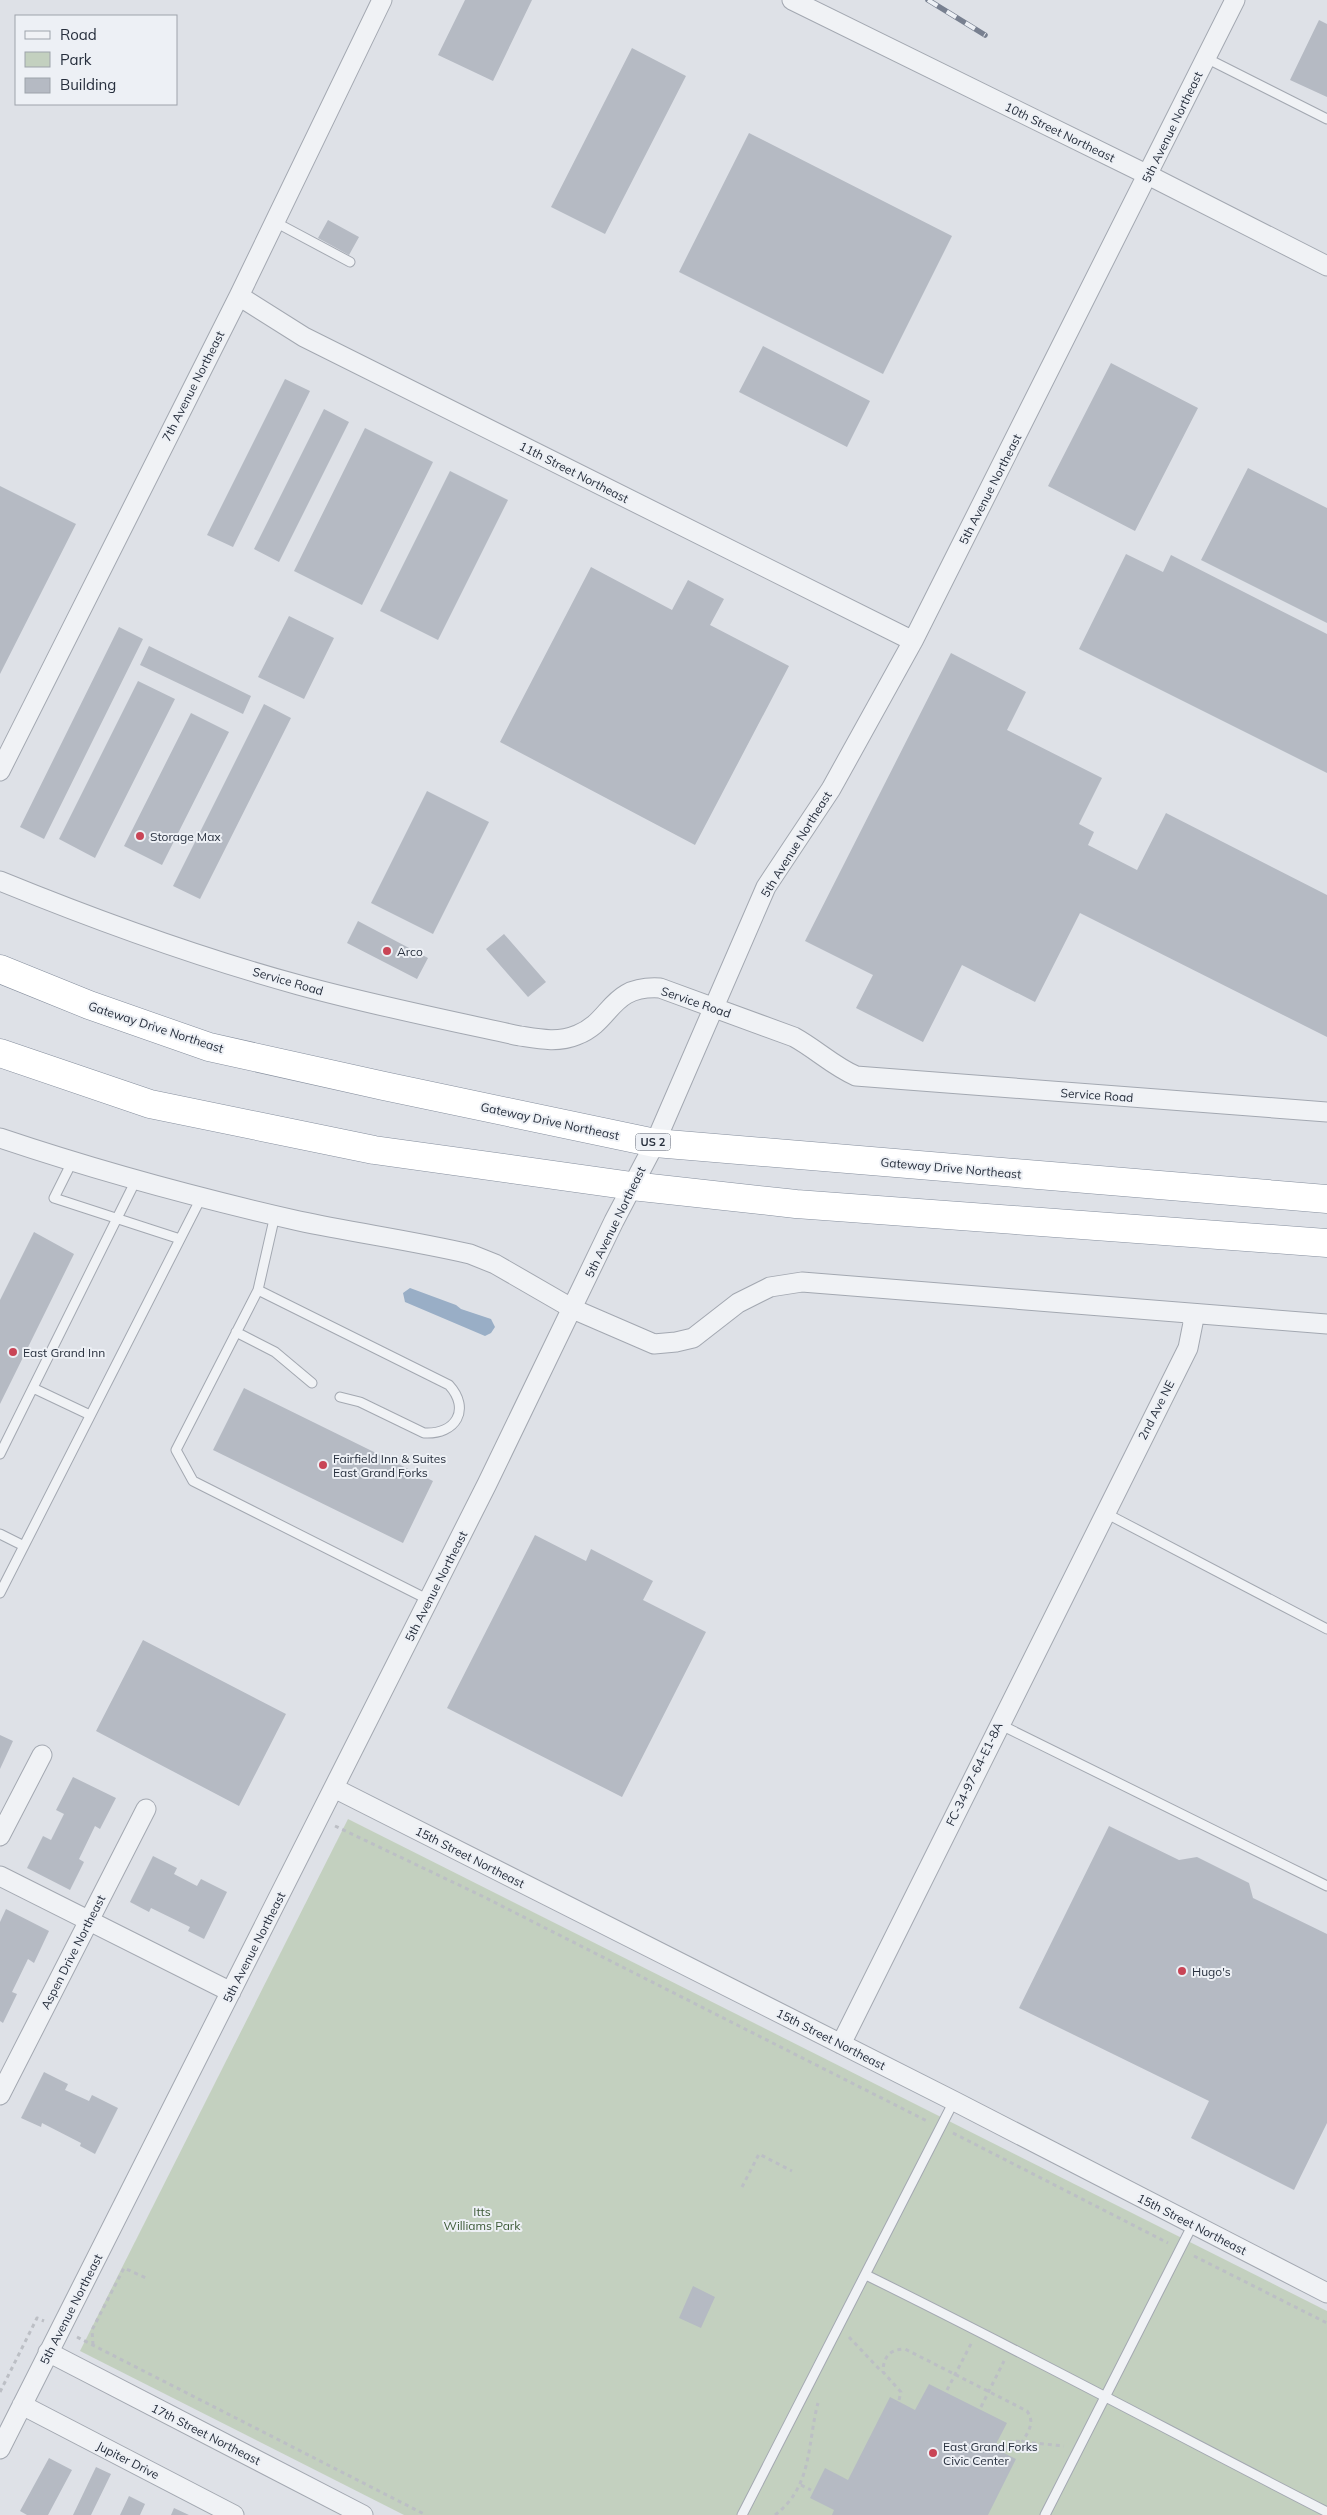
<svg xmlns="http://www.w3.org/2000/svg" width="1327" height="2515" font-family="Mulish,sans-serif">
<style>
.green{fill:#c3d0bf}
.water{fill:#99aec6}
.building{fill:#b5bac3}
.lines{fill:none;stroke-linecap:round;stroke-linejoin:round}
.lane-casing{stroke:#a3a8b1;stroke-width:11}
.street-casing{stroke:#a3a8b1;stroke-width:21}
.highway-casing{stroke:#858e9d;stroke-width:29}
.path{stroke:#bcbfc5;stroke-width:3;stroke-dasharray:4 4;stroke-linecap:butt}
.lane{stroke:#f0f2f5;stroke-width:9}
.street{stroke:#f0f2f5;stroke-width:19}
.highway{stroke:#fff;stroke-width:28}
.rail-casing{stroke:#788090;stroke-width:5.5}
.rail{stroke:#edf0f5;stroke-width:4;stroke-dasharray:11;stroke-linecap:butt}
.poi-dot{fill:#c94556;stroke:#edf0f5;stroke-width:2}
.labels{text-anchor:middle;dominant-baseline:central;stroke-width:4;stroke-linejoin:round;paint-order:stroke}
.shield{fill:#edf0f5;stroke:#626974;stroke-width:1}
.shield-label{font-size:11px;font-weight:bold;fill:#272f3d}
.street-label{font-size:12px;fill:#272f3d;stroke:#edf0f5}
.poi-label{font-size:12px;fill:#272f3d;stroke:#edf0f5;text-anchor:start}
.park-label{font-size:12px;fill:#3b5835;stroke:#edf0f5}
</style>
<rect width="100%" height="100%" fill="#dee1e7"/>
<path class="green" d="M 348,1819 L 1327,2311 L 1327,2509 L 1324,2515 L 404,2515 L 80,2351 Z"/>
<path class="water" d="M 410,1288 L 456,1305 L 461,1309 L 491,1319 L 495,1327 L 491,1333 L 485,1336 L 405,1302 L 403,1293 Z"/>
<path class="building" d="M 465,0 L 532,0 L 493,81 L 438,55 Z
M 1319,20 L 1327,24 L 1327,97 L 1290,80 Z
M 632,48 L 686,76 L 605,234 L 551,207 Z
M 749,133 L 952,236 L 883,374 L 679,272 Z
M 328,220 L 359,237 L 349,255 L 318,238 Z
M 763,346 L 870,401 L 847,447 L 739,392 Z
M 1111,363 L 1198,408 L 1135,531 L 1048,486 Z
M 285,379 L 310,391 L 233,547 L 207,535 Z
M 324,409 L 349,422 L 279,562 L 254,549 Z
M 365,428 L 433,462 L 362,605 L 294,571 Z
M 1248,468 L 1327,508 L 1327,623 L 1201,560 Z
M 450,471 L 508,500 L 438,640 L 380,611 Z
M 0,486 L 76,524 L 0,674 Z
M 1126,554 L 1163,572 L 1171,555 L 1327,634 L 1327,773 L 1079,649 Z
M 591,567 L 672,610 L 688,580 L 724,599 L 710,625 L 789,666 L 695,845 L 500,742 Z
M 289,616 L 334,638 L 304,699 L 258,677 Z
M 119,627 L 143,639 L 44,839 L 20,827 Z
M 149,646 L 251,696 L 243,714 L 140,665 Z
M 951,653 L 1026,692 L 1007,730 L 1102,778 L 1079,824 L 1094,832 L 1088,845 L 1137,870 L 1166,813 L 1327,895 L 1327,1037 L 1080,913 L 1035,1002 L 962,965 L 923,1042 L 856,1008 L 873,975 L 805,941 Z
M 138,681 L 175,699 L 95,858 L 59,839 Z
M 264,704 L 291,718 L 200,899 L 173,886 Z
M 191,713 L 229,732 L 162,865 L 124,846 Z
M 427,791 L 489,822 L 433,934 L 371,903 Z
M 358,921 L 428,958 L 417,979 L 347,943 Z
M 504,934 L 546,982 L 528,997 L 486,949 Z
M 34,1232 L 74,1254 L 0,1404 L 0,1300 Z
M 244,1388 L 433,1481 L 403,1543 L 213,1450 Z
M 535,1535 L 586,1561 L 591,1549 L 653,1581 L 643,1600 L 706,1632 L 622,1797 L 447,1708 Z
M 143,1640 L 286,1714 L 239,1806 L 96,1731 Z
M 0,1735 L 13,1741 L 0,1769 Z
M 73,1777 L 116,1798 L 100,1829 L 95,1826 L 79,1859 L 84,1862 L 70,1890 L 27,1868 L 43,1836 L 51,1840 L 64,1814 L 56,1810 Z
M 1109,1826 L 1179,1860 L 1197,1857 L 1249,1883 L 1253,1898 L 1327,1934 L 1327,2123 L 1294,2190 L 1191,2138 L 1209,2101 L 1019,2008 Z
M 153,1856 L 177,1868 L 174,1874 L 197,1886 L 201,1879 L 227,1892 L 204,1939 L 188,1931 L 190,1927 L 151,1908 L 149,1912 L 130,1902 Z
M 6,1909 L 49,1931 L 34,1963 L 28,1959 L 12,1992 L 17,1994 L 3,2023 L 0,2021 L 0,1922 Z
M 44,2072 L 68,2084 L 65,2090 L 89,2101 L 92,2095 L 118,2108 L 95,2154 L 80,2146 L 81,2143 L 42,2123 L 41,2127 L 21,2118 Z
M 693,2286 L 715,2297 L 701,2328 L 679,2318 Z
M 929,2384 L 1007,2423 L 994,2448 L 1016,2459 L 988,2515 L 832,2515 L 834,2510 L 810,2498 L 825,2468 L 848,2480 L 890,2397 L 915,2410 Z
M 49,2458 L 72,2470 L 48,2515 L 27,2515 L 20,2511 Z
M 96,2467 L 111,2474 L 91,2515 L 73,2515 Z
M 129,2496 L 145,2504 L 140,2515 L 120,2515 Z
M 174,2508 L 189,2515 L 171,2515 Z"/>
<g class="lines">
<defs>
<path id="lane" d="M 1206,58 L 1327,119
M 275,222 L 350,262
M 72,1162 L 54,1198 L 180,1239
M 275,1215 L 258,1290 L 176,1450 L 193,1481 L 429,1600
M 258,1290 L 449,1385 C 471,1409 456,1435 424,1433 L 360,1402 L 340,1397
M 236,1332 L 275,1352 L 312,1383
M 33,1388 L 90,1415
M 0,1454 L 136,1180
M 1108,1509 L 1111,1516 L 1327,1629
M 0,1534 L 24,1546
M 0,1593 L 201,1198
M 999,1724 L 1327,1886
M 866,2275 C 1021,2351 1173,2433 1327,2512
M 742,2515 L 954,2101
M 1045,2515 L 1193,2224"/>
<path id="street" d="M 792,0 L 1148,175 L 1327,266
M 239,296 L 304,337 L 913,641
M 0,771 L 239,296 L 382,0
M 0,881 C 98,921 197,957 299,985 C 372,1005 446,1020 520,1036 C 539,1039 558,1043 577,1035 C 613,1021 609,985 660,988 L 794,1037 C 816,1049 833,1066 856,1076 L 1327,1112
M 0,1138 C 98,1171 198,1198 299,1221 C 356,1233 414,1241 470,1254 L 495,1264 L 573,1309 L 654,1344 L 676,1342 L 693,1338 L 738,1303 L 770,1287 L 802,1282 L 1327,1324
M 334,1788 L 954,2101 L 1327,2293
M 0,1836 L 42,1755
M 0,1876 L 231,1992
M 841,2044 L 1188,1348 L 1193,1323 L 1190,1313
M 0,2095 L 146,1809
M 48,2352 L 363,2515
M 22,2405 L 234,2515
M 0,2449 L 487,1484 L 614,1221 L 655,1143 L 766,887 L 831,789 L 913,641 L 1235,0"/>
<path id="highway" d="M 0,969 L 89,1005 L 209,1047 L 384,1086 L 655,1143 L 1327,1199
M 0,1053 L 150,1104 L 374,1150 L 632,1186 L 796,1204 L 1327,1243"/>
</defs>
<use href="#lane" class="lane-casing"/>
<use href="#street" class="street-casing"/>
<use href="#highway" class="highway-casing"/>
<path class="path" d="M 335,1826 L 482,1896 L 929,2122
M 953,2133 L 1168,2243
M 742,2187 L 759,2154 L 792,2171
M 1194,2256 L 1327,2323
M 77,2337 L 426,2515
M 849,2337 L 882,2372
M 93,2345 L 92,2330 L 124,2268 L 146,2278
M 947,2390 L 972,2342
M 0,2392 L 37,2318 L 44,2321
M 899,2400 L 901,2392 L 883,2372 C 883,2357 890,2349 905,2349 L 1027,2411 C 1035,2422 1029,2431 1022,2442
M 981,2407 L 1004,2361
M 1005,2450 L 1009,2442 L 1014,2441 L 1064,2446
M 801,2485 L 811,2490
M 775,2515 C 813,2486 807,2444 818,2403"/>
<use href="#lane" class="lane"/>
<use href="#street" class="street"/>
<use href="#highway" class="highway"/>
<defs>
<path id="rail" d="M 928,0 L 985,35"/>
</defs>
<use href="#rail" class="rail-casing"/>
<use href="#rail" class="rail"/>
</g>
<g class="poi-dot">
<circle cx="140" cy="836" r="5"/>
<circle cx="387" cy="951" r="5"/>
<circle cx="13" cy="1352" r="5"/>
<circle cx="323" cy="1465" r="5"/>
<circle cx="1182" cy="1971" r="5"/>
<circle cx="933" cy="2453" r="5"/>
</g>
<g class="labels">
<rect class="shield" x="635.5" y="1133.5" width="35" height="17" rx="4"/>
<g class="shield-label">
<text x="653" y="1142">US 2</text>
</g>
<g class="street-label">
<text transform="translate(1172 127) rotate(-64)">5th Avenue Northeast</text>
<text transform="translate(1060 132) rotate(26)">10th Street Northeast</text>
<text transform="translate(193 386) rotate(-63)">7th Avenue Northeast</text>
<text transform="translate(574 472) rotate(27)">11th Street Northeast</text>
<text transform="translate(990 489) rotate(-63)">5th Avenue Northeast</text>
<text transform="translate(796 844) rotate(-58)">5th Avenue Northeast</text>
<text transform="translate(288 981) rotate(16)">Service Road</text>
<text transform="translate(696 1002) rotate(19)">Service Road</text>
<text transform="translate(156 1027) rotate(18)">Gateway Drive Northeast</text>
<text transform="translate(1097 1095) rotate(4)">Service Road</text>
<text transform="translate(550 1121) rotate(12)">Gateway Drive Northeast</text>
<text transform="translate(951 1168) rotate(5)">Gateway Drive Northeast</text>
<text transform="translate(615 1222) rotate(-64)">5th Avenue Northeast</text>
<text transform="translate(1156 1410) rotate(-63)">2nd Ave NE</text>
<text transform="translate(436 1586) rotate(-63)">5th Avenue Northeast</text>
<text transform="translate(974 1774) rotate(-64)">FC-34-97-64-E1-8A</text>
<text transform="translate(470 1857) rotate(27)">15th Street Northeast</text>
<text transform="translate(254 1947) rotate(-63)">5th Avenue Northeast</text>
<text transform="translate(73 1952) rotate(-63)">Aspen Drive Northeast</text>
<text transform="translate(831 2039) rotate(27)">15th Street Northeast</text>
<text transform="translate(1192 2224) rotate(27)">15th Street Northeast</text>
<text transform="translate(71 2309) rotate(-63)">5th Avenue Northeast</text>
<text transform="translate(206 2434) rotate(27)">17th Street Northeast</text>
<text transform="translate(128 2460) rotate(27)">Jupiter Drive</text>
</g>
<g class="poi-label">
<text x="150" y="836">Storage Max</text>
<text x="397" y="951">Arco</text>
<text x="23" y="1352">East Grand Inn</text>
<text x="333" y="1458">Fairfield Inn &amp; Suites<tspan x="333" dy="14">East Grand Forks</tspan></text>
<text x="1192" y="1971">Hugo's</text>
<text x="943" y="2446">East Grand Forks<tspan x="943" dy="14">Civic Center</tspan></text>
</g>
<g class="park-label">
<text x="482" y="2211">Itts<tspan x="482" dy="14">Williams Park</tspan></text>
</g>
</g>
<rect x="15" y="15" width="162" height="90" fill="#edf0f5" stroke="#9ea3ab"/>
<rect x="25" y="31" width="25" height="8" fill="#f0f2f5" stroke="#9ea3ab"/>
<text x="60" y="40" font-size="15" fill="#272f3d">Road</text>
<rect x="25" y="52" width="25" height="15" fill="#c3d0bf" stroke="#9ea3ab"/>
<text x="60" y="65" font-size="15" fill="#272f3d">Park</text>
<rect x="25" y="78" width="25" height="15" fill="#b5bac3" stroke="#9ea3ab"/>
<text x="60" y="90" font-size="15" fill="#272f3d">Building</text>
</svg>
